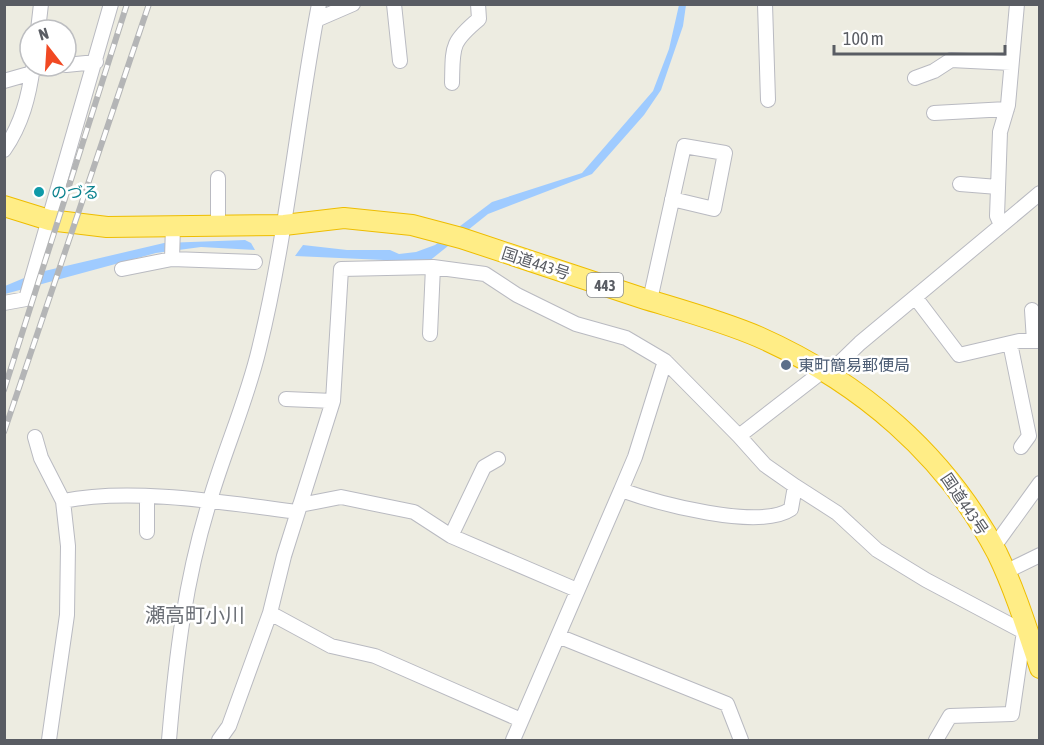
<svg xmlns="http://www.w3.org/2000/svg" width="1044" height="745" font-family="'Asap Condensed','Noto Sans JP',sans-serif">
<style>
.water{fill:#9fcbff}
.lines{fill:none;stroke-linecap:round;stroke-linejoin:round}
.minor-casing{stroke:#b9bac1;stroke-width:16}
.highway-casing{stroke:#eebd00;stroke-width:22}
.minor{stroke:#fff;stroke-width:14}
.highway{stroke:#ffed86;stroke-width:20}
.rail-casing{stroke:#b4b5b6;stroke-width:6}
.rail{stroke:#fff;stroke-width:4;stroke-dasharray:11;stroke-linecap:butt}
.culture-dot{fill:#0f9aa8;stroke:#fff;stroke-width:2}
.service-dot{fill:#5c6f8a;stroke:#fff;stroke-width:2}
.labels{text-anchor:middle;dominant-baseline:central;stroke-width:5;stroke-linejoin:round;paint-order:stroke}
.shield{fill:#fff;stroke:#8b8d92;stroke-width:1.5}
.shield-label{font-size:15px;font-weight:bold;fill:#595c63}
.culture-label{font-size:16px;fill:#0d838f;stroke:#fff;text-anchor:start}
.street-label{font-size:16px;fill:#595c63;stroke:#fff}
.service-label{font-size:16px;fill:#4e5e75;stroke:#fff;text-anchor:start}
.quarter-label{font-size:20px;fill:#6a6e75;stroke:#fff}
</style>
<rect width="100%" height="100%" fill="#edece1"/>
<path class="water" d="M 679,5 L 686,5 L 683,26 L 661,90 L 644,115 L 592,174 L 488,214 L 428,262 L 295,256 L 303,245 L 347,250 L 390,250 L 399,254 L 416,252 L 435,245 L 492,202 L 582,173 L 653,91 L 669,49 Z
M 245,240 L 251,243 L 255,250 L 201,247 L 156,253 L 5,294 L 5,286 L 36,273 L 164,243 Z"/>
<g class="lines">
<defs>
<path id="minor" d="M 394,4 L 400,61
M 765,4 L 768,100
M 316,20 L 353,4
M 38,30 L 41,4
M 66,65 L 96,62
M 33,68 L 57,66
M 915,78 L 934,71 L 951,60 L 1011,63
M 4,81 L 32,73
M 452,83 C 453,47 450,43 479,19 L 478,4
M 934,113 L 1007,109
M 4,150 C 22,124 29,96 33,66
M 218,178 L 218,226
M 960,184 L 998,187
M 1001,225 L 997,216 L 1000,132 L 1008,105 L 1017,4
M 172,259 L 255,262
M 433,267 L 485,274 L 517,295 L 576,324 L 626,338 L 665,361
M 122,269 L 172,259 L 173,226
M 915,297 L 959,355 L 1019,341 L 1040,341
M 650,300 L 684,146 L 725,153 L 714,209 L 672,199
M 4,303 L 26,299 L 111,4
M 1032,310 L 1034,341
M 1010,343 L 1029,436 L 1021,447
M 286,399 L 333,401
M 35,437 L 41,458 L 63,501
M 795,486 L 837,513 L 877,550 L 926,580 L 1028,634 L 1023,638 L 1012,714 L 950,716 L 936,740
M 621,490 L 635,457 L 665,361 L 739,436
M 147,498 L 147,532
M 300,505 L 341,497 L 414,512 L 451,536 L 577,590
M 451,536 L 484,467 L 498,459
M 993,548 L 1040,483
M 1005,572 L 1040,555
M 270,613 L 331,646 L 375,656 L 521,720
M 558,636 L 727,704 L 741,740
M 49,740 L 67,615 L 68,546 L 63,501 C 132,487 227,503 298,512
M 169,740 C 176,657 185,580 210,500 C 225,449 247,400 259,349 C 287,235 297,119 319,4
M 219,740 L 229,726 L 270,613 L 284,556 L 333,401 L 341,269 L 433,267 L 430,334
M 513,740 L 621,490 C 657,503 759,531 791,509 L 795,486 L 765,465 L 739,436 L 819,374 L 829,373 L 860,343 L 1040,193"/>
<path id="highway" d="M 4,206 L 49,220 L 107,227 L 284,225 L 344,218 L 412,225 L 461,238 C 521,258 582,278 642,298 C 681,310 722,321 759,337 C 860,382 945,454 997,553 C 1015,590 1027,629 1040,668"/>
</defs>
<use href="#minor" class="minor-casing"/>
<use href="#highway" class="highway-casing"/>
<use href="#minor" class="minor"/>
<use href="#highway" class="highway"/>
<defs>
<path id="rail" d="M 4,390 L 127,4
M 4,432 L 149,4"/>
</defs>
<use href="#rail" class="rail-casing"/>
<use href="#rail" class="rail"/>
</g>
<circle class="culture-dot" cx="39" cy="192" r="6"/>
<circle class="service-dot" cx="786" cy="365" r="6"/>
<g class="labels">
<rect class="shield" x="587" y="273" width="36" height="24" rx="4.5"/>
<g class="shield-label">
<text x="605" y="285">443</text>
</g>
<g class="culture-label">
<text x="51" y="192">のづる</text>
</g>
<g class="street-label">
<text transform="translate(536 263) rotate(18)">国道443号</text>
<text transform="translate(965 504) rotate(56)">国道443号</text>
</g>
<g class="service-label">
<text x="798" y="365">東町簡易郵便局</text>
</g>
<g class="quarter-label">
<text x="195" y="614">瀬高町小川</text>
</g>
</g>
<rect width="1044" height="745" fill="none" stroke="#595c63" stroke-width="12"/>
<g transform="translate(48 48) rotate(343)"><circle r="28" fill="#ffffff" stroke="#bdbec1" stroke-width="1.5"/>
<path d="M0-4.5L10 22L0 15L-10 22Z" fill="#f14923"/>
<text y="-9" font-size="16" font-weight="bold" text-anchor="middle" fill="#595c63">N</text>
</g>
<path d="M834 45v9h171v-9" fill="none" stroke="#595c63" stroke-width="3"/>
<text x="843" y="45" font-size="18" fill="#595c63" stroke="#ffffff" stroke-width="4.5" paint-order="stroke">100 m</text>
</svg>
